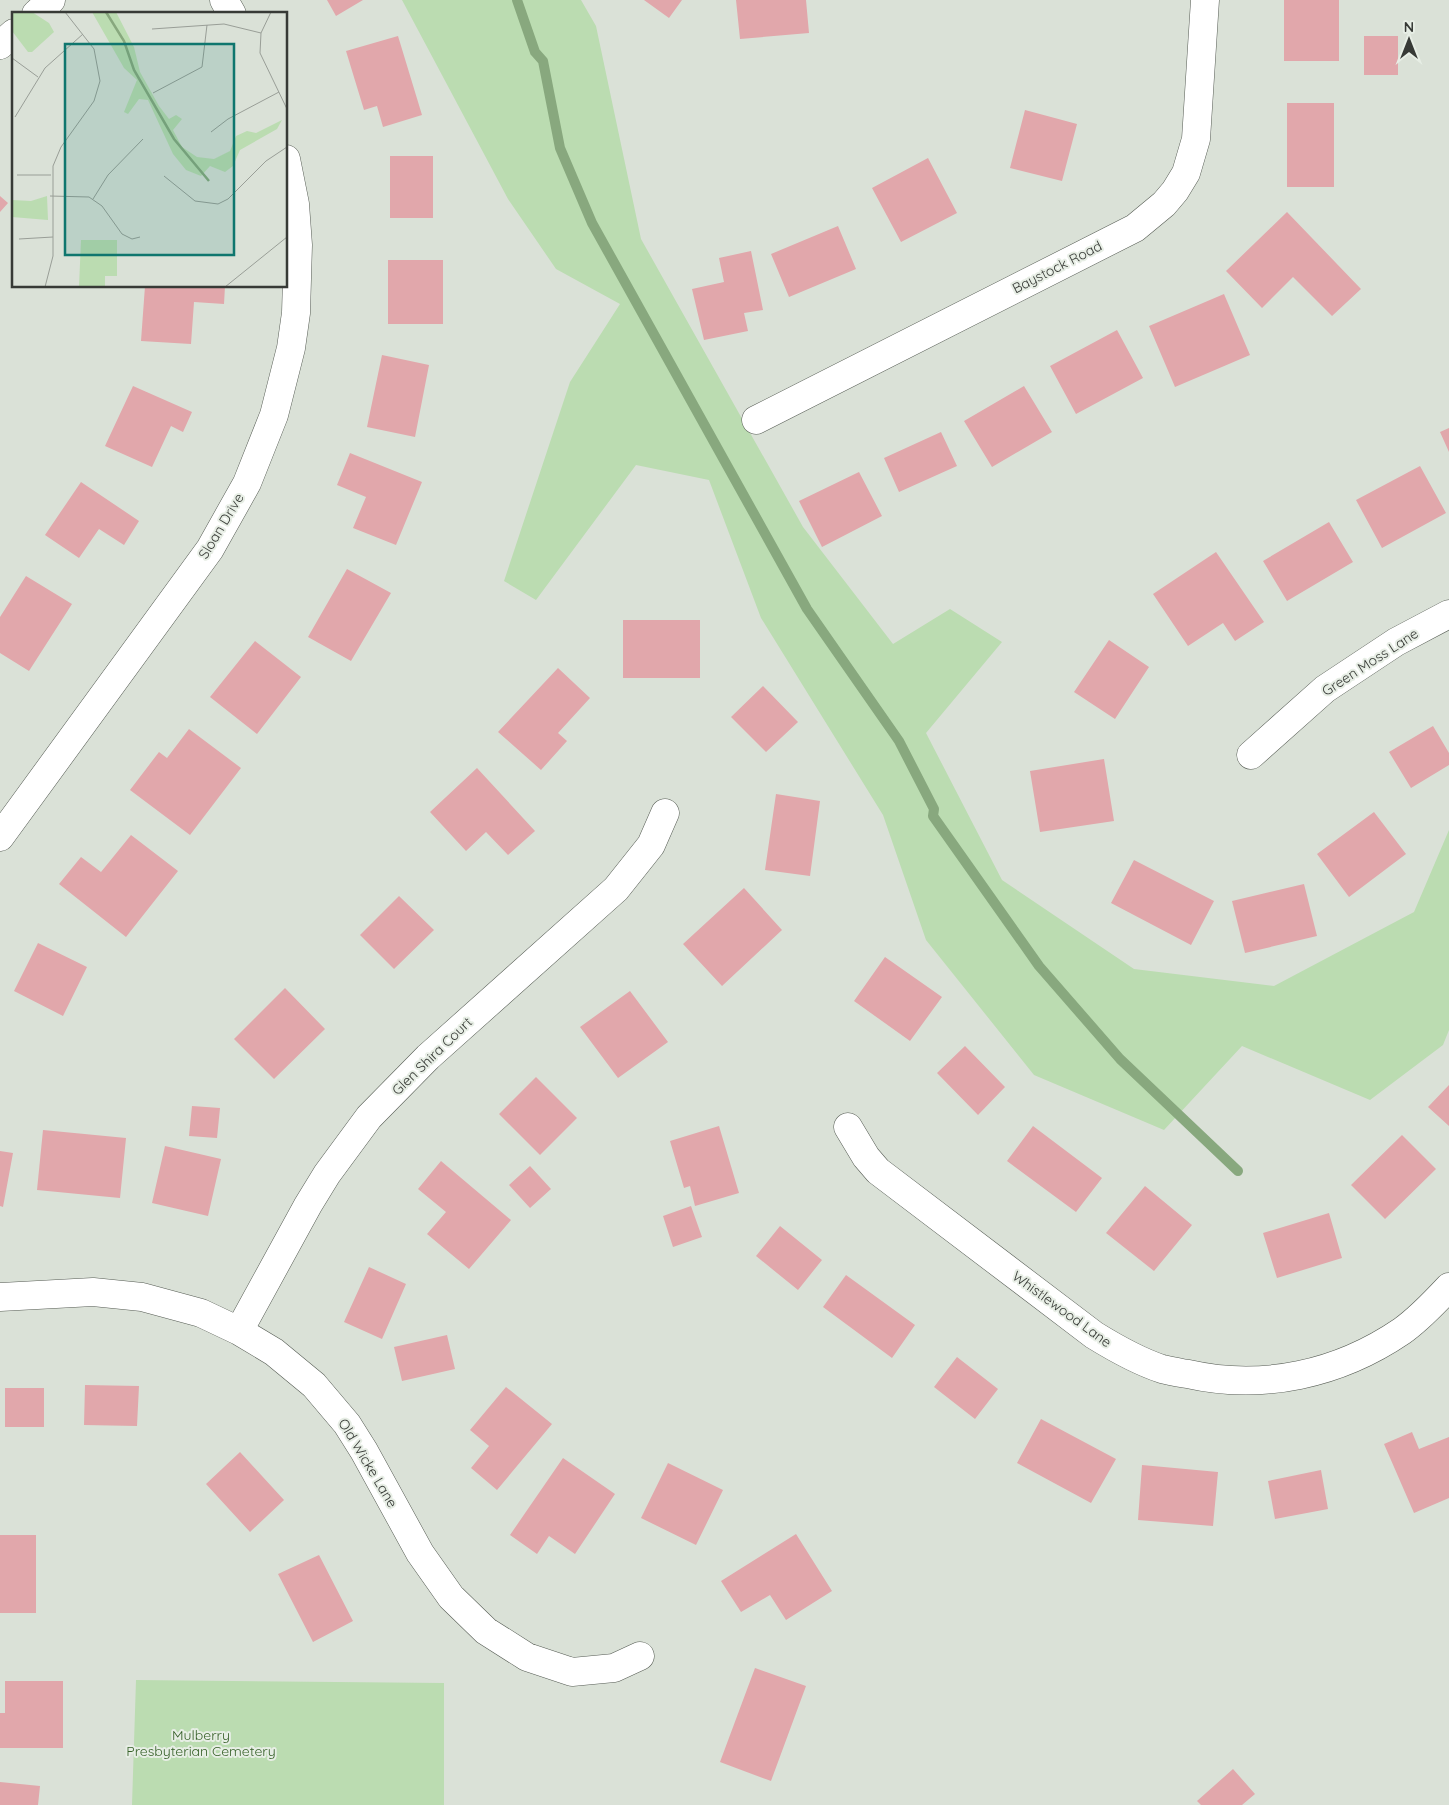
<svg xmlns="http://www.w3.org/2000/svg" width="1449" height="1805" font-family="Quicksand,sans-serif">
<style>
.green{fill:#bbdcb1}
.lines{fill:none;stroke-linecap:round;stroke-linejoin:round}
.stream{stroke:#88a87e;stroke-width:10}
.building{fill:#e1a7ab}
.minor-casing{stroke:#565c54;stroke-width:29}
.minor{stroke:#fff;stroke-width:28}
.labels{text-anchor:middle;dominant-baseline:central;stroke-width:4;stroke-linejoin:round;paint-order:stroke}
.street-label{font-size:14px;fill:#373a36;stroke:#e7eee5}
.park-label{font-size:14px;fill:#366028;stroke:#e7eee5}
.inset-river{fill:none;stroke:#88a87e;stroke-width:2.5}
.inset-road{fill:none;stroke:#999e97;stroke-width:1}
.view{fill:#0f766e;fill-opacity:0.15;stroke:#0f766e;stroke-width:2.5}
.inset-edge{fill:none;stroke:#373a36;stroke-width:2.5}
</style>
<rect width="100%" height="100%" fill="#dae1d7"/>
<path class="green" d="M 402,0 L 581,0 L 596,26 L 641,239 L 803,527 L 893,644 L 950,609 L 1002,642 L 926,733 L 1002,880 L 1134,969 L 1274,986 L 1414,912 L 1449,830 L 1449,1030 L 1443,1045 L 1370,1100 L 1242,1046 L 1164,1130 L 1034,1075 L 926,940 L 883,815 L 761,618 L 709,480 L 636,465 L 536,600 L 504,581 L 570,382 L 620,304 L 556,269 L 508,199 Z
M 136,1680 L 444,1683 L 444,1805 L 132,1805 Z"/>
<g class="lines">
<path class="stream" d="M 517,0 L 535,52 L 543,61 L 560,148 L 592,223 L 807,609 L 899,741 L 934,809 L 933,816 L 1039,966 L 1120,1059 L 1238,1171"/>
</g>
<path class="building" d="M 327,0 L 363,0 L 336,16 Z
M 644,0 L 682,0 L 669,18 Z
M 736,0 L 806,0 L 809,33 L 740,39 Z
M 1284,0 L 1339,0 L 1339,61 L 1284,61 Z
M 398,36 L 422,115 L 383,127 L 377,106 L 364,110 L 346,51 Z
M 1364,36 L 1398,36 L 1398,75 L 1364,75 Z
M 1287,103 L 1334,103 L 1334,187 L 1287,187 Z
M 1025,110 L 1077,124 L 1062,181 L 1010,168 Z
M 390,156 L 433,156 L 433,218 L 390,218 Z
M 928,158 L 957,213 L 901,242 L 872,188 Z
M 0,196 L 8,203 L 0,212 Z
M 1287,212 L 1361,289 L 1332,316 L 1293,277 L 1262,308 L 1226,271 Z
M 838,226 L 856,269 L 789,297 L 771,254 Z
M 751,251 L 763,310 L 744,313 L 748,331 L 704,340 L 692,289 L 724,282 L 719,258 Z
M 388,260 L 443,260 L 443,324 L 388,324 Z
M 145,286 L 225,286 L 224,304 L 194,302 L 191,344 L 141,341 Z
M 1224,294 L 1250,355 L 1175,387 L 1149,326 Z
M 1117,330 L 1143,378 L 1076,414 L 1050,366 Z
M 382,355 L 429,365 L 415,437 L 367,427 Z
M 133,386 L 192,412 L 183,432 L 171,426 L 152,467 L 105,446 Z
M 1024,386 L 1052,432 L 992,467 L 964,421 Z
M 1449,428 L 1449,452 L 1440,432 Z
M 941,432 L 957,466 L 899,492 L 884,458 Z
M 350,453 L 422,482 L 396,545 L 353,528 L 366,497 L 337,485 Z
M 1420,466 L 1446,513 L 1382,548 L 1356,500 Z
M 859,472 L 882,516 L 822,547 L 799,501 Z
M 81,482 L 139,521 L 124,545 L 99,529 L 79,558 L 45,535 Z
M 1329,522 L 1353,562 L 1287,601 L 1263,561 Z
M 1216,552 L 1264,622 L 1235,641 L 1223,623 L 1188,646 L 1153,594 Z
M 347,569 L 391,593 L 351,661 L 308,637 Z
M 26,576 L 72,604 L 29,671 L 0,653 L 0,617 Z
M 623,620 L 700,620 L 700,678 L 623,678 Z
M 1109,640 L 1149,667 L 1115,719 L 1074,692 Z
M 255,641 L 301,677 L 257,734 L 210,697 Z
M 558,668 L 590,698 L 558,733 L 567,741 L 541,770 L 498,732 Z
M 763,686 L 798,722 L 766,752 L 731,717 Z
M 1433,726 L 1449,753 L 1449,765 L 1411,788 L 1389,752 Z
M 189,729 L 241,768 L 190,835 L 130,790 L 159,752 L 167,758 Z
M 1104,759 L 1114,821 L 1040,832 L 1030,771 Z
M 477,768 L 535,831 L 508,855 L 486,832 L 466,851 L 430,812 Z
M 776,794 L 820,801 L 810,876 L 765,870 Z
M 1374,812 L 1406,854 L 1349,897 L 1317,854 Z
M 131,835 L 178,871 L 126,937 L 59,884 L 81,857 L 101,872 Z
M 1134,860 L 1214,901 L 1191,945 L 1111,903 Z
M 1304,884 L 1317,936 L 1245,953 L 1232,901 Z
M 744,888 L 782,930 L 722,986 L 683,944 Z
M 399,896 L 434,930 L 394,969 L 360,935 Z
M 38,943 L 87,967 L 63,1016 L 14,991 Z
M 885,957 L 942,997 L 910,1041 L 854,1001 Z
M 285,988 L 325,1029 L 274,1079 L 234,1039 Z
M 630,991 L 668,1042 L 618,1078 L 580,1027 Z
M 965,1046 L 1005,1087 L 978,1115 L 937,1073 Z
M 536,1077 L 577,1118 L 540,1155 L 499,1114 Z
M 1449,1085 L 1449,1126 L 1428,1107 Z
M 192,1106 L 220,1108 L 217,1138 L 189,1136 Z
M 719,1126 L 739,1193 L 695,1206 L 690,1186 L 684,1188 L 670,1141 Z
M 1033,1126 L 1102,1178 L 1076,1212 L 1007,1161 Z
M 43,1130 L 126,1138 L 120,1198 L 37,1190 Z
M 1402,1135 L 1436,1169 L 1385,1219 L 1351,1185 Z
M 165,1146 L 221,1159 L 208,1216 L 152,1203 Z
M 0,1151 L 13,1153 L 3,1207 L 0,1206 Z
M 441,1161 L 511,1220 L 469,1269 L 427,1234 L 446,1212 L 418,1189 Z
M 530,1166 L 551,1189 L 530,1208 L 509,1185 Z
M 1145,1186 L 1192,1225 L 1154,1271 L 1106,1233 Z
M 691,1206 L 702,1237 L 673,1247 L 663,1216 Z
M 1329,1213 L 1342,1258 L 1277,1278 L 1263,1233 Z
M 780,1226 L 822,1260 L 798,1290 L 756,1256 Z
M 369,1267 L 406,1284 L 382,1339 L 344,1322 Z
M 846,1275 L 915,1325 L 892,1358 L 823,1307 Z
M 447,1335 L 455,1369 L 402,1381 L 394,1347 Z
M 957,1357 L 998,1389 L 975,1419 L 934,1387 Z
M 85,1385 L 139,1386 L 137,1426 L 84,1425 Z
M 506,1387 L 552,1424 L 497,1490 L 471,1468 L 489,1446 L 470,1430 Z
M 5,1388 L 44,1388 L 44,1427 L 5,1427 Z
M 1041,1419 L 1116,1459 L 1091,1503 L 1017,1463 Z
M 1412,1432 L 1419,1449 L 1449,1437 L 1449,1498 L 1414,1513 L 1384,1444 Z
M 240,1452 L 284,1500 L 250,1532 L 206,1484 Z
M 563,1458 L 615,1494 L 575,1554 L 549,1536 L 537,1554 L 510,1535 Z
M 668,1463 L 723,1490 L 696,1545 L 641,1518 Z
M 1142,1465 L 1218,1472 L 1213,1526 L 1138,1520 Z
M 1321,1470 L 1328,1509 L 1275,1519 L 1268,1481 Z
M 796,1534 L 832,1591 L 786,1620 L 770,1595 L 741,1612 L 721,1581 Z
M 0,1535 L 36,1535 L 36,1613 L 0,1613 Z
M 319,1555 L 353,1621 L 313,1642 L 278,1574 Z
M 755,1668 L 806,1686 L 771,1781 L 720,1762 Z
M 5,1681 L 63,1681 L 63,1748 L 0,1748 L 0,1713 L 5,1713 Z
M 1233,1769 L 1255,1794 L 1242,1805 L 1201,1805 L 1197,1801 Z
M 0,1782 L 40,1786 L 38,1805 L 0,1805 Z"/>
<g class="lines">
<defs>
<path id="minor" d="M 224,0 L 232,14
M 36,14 L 51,0
M 0,45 L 14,33
M 756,420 L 1135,228 L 1164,204 L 1175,191 L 1186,173 L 1196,139 L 1205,0
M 1251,755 L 1325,689 L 1396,642 L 1449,614
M 0,837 L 210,549 L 247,483 L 274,415 L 291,348 L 296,313 L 298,245 L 295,204 L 286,159
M 848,1127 L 866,1157 L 878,1171 L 1094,1335 C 1115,1348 1138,1361 1162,1369 C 1171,1371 1180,1373 1188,1374 C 1263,1391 1339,1374 1402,1331 C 1419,1319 1435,1302 1449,1287
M 0,1297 L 93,1292 L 142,1297 L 201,1313 L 239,1331 L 274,1352 L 314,1385 L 347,1424 L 364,1451 L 420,1553 L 451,1597 L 486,1631 L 527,1657 L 572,1672 L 614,1668 L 640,1656
M 239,1331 L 308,1205 L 327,1174 L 369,1117 L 428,1057 L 616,889 L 651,845 L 665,813"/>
</defs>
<use href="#minor" class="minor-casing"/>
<use href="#minor" class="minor"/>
</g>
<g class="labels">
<g class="street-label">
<text transform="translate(1057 267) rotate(-27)">Baystock Road</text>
<text transform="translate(221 526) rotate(-59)">Sloan Drive</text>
<text transform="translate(1370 662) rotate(-33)">Green Moss Lane</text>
<text transform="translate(432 1056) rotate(-44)">Glen Shira Court</text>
<text transform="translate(1062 1309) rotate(36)">Whistlewood Lane</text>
<text transform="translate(368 1463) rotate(59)">Old Wicke Lane</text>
</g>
<g class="park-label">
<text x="201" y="1735">Mulberry<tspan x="201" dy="16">Presbyterian Cemetery</tspan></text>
</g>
</g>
<g transform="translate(12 12)">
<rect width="275" height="275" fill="#dae1d7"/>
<path d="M 0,0 L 20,0 L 37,11 L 42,20 L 20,40 L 16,40 L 0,19 ZM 80,0 L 104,0 L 122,35 L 128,60 L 147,94 L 157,107 L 164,103 L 170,107 L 161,118 L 170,135 L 185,145 L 202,147 L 218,139 L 224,124 L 235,119 L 244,121 L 270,108 L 265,117 L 228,138 L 221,154 L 213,160 L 198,154 L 189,164 L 174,158 L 161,142 L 136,88 L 127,87 L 116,102 L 112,100 L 125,68 L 112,56 ZM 35,184 L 36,208 L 0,205 L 0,188 L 19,189 ZM 69,228 L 105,228 L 105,264 L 93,264 L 93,275 L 67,275 Z" fill="#bbdcb1"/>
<path class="inset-river" d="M 94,0 L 112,29 L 122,58 L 162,127 L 197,169"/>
<path class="inset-road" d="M 259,0 L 249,21 L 248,41 L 275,97M 140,17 L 212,12 L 249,21M 0,46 L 26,65M 141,81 L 190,55 L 195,13M 3,105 L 33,56 L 71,22M 199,120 L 216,107 L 267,80M 5,163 L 39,163M 152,164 L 183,189 L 206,192 L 216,187 L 254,149 L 275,135M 38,184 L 77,185 L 90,194 L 110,222 L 120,227 L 128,225M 81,187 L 96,163 L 131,127M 7,227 L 41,225M 33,275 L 41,244 L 41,154 L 49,135 L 82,89 L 88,69 L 82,37 L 53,0M 97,275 L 115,275M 213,275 L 275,225"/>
<path class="view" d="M 53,32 L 222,32 L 222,243 L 53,243 Z"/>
<rect width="275" height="275" class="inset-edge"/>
</g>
<g transform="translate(1409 40)" stroke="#e7eee5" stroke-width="4" paint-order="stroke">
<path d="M0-4L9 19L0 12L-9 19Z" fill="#373a36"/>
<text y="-8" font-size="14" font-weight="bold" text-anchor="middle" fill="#373a36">N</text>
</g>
</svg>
